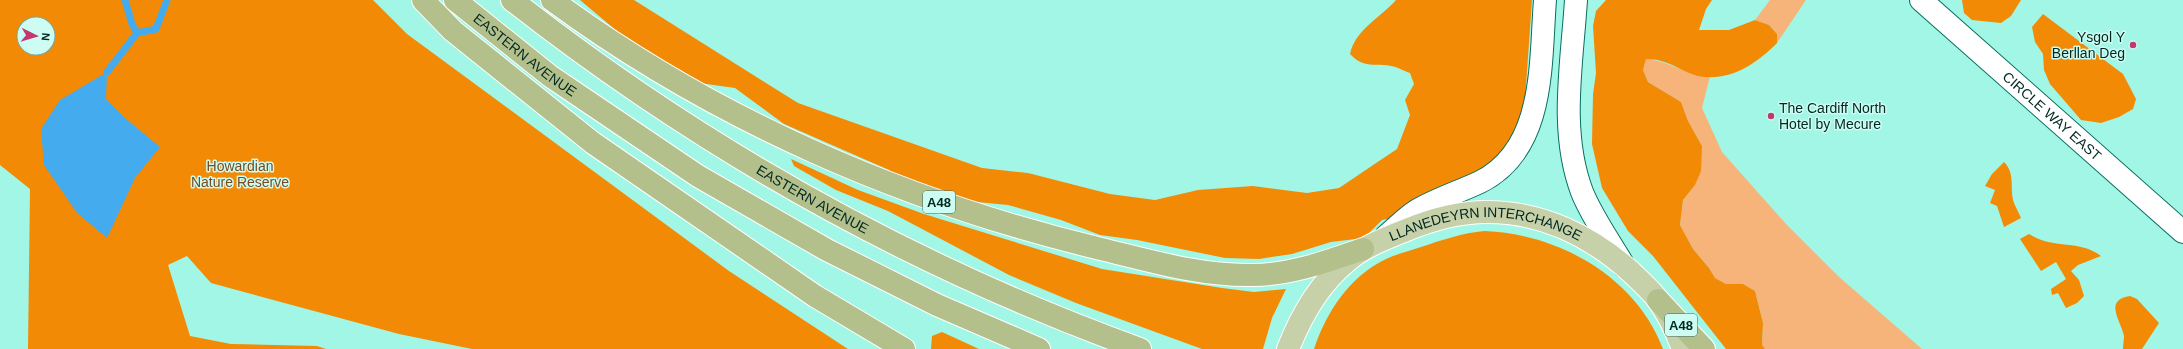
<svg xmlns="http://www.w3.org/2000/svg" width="2183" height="349" font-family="Helvetica,sans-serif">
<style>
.green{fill:#f6b37a}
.forest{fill:#f28a05;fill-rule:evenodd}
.water{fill:#44acee}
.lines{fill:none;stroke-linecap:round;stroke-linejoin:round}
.stream{stroke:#44acee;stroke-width:7}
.tertiary-casing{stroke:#076d60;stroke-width:24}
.primary-casing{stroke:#fff;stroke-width:24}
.trunk-casing{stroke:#fff;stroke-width:24}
.tertiary{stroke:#fff;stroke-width:22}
.primary{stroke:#c6d0a9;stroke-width:22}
.trunk{stroke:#b3c08c;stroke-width:22}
.poi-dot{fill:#c2386f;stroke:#ccfcf2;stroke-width:1.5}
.labels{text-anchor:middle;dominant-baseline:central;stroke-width:3;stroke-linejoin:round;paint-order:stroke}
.shield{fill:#ccfcf2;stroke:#3f6760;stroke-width:1}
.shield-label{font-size:13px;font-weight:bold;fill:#022721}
.poi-label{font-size:14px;fill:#022721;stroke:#ccfcf2;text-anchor:end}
.street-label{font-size:14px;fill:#022721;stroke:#ccfcf2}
.park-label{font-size:14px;fill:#764b24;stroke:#ccfcf2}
</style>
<rect width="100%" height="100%" fill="#a2f6e6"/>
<path class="green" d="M 1770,0 L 1806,0 L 1777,43 L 1777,34 L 1769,25 L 1755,20 Z
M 1646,59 C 1670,61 1687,76 1710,76 L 1702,108 L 1722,152 L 1786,224 L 1838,276 L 1922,349 L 1765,349 L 1762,345 L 1763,323 L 1755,291 L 1743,284 L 1726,284 L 1715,278 L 1709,268 L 1693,249 L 1680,225 L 1683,200 L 1695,185 L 1702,146 L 1688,121 L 1681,102 L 1648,82 L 1643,70 Z"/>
<path class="forest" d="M 0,0 L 373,0 L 407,34 L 729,271 L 848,349 L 472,349 L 399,334 L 211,283 L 187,256 L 168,265 L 190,336 L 231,344 L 317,346 L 326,349 L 28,349 L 30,189 L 0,165 ZM 24,24 L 48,24 L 48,48 L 24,48 Z
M 580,0 L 634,0 L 798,103 L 982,168 L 1028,173 L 1110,194 L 1155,200 L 1198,190 L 1253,186 L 1307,193 L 1339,188 L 1397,149 L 1410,115 L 1405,100 L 1414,84 L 1410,73 C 1404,71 1398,67 1391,66 C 1375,62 1365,70 1350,54 C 1355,30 1381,17 1396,0 L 1532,0 L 1524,114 L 1499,162 L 1398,217 L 1382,220 L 1364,238 L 1331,242 L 1292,254 L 1259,259 L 1225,258 L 1137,240 L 1100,235 L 1061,220 L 1008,205 L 977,202 L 900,181 L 889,170 L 784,124 L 735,88 L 692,82 L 618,32 Z
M 1606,0 L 1712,0 L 1706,9 L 1699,30 L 1729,30 L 1755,20 L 1769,25 L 1777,34 L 1777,43 C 1756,64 1730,82 1698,76 C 1685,73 1674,64 1661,61 C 1657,59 1651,60 1646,59 L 1643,70 L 1648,82 L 1681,102 L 1688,121 L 1702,146 L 1701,171 L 1695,185 L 1683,200 L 1680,225 L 1693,249 L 1709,268 L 1715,278 L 1726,284 L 1743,284 L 1755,291 L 1763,323 L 1762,345 L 1765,349 L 1726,349 L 1653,256 L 1628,231 L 1602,188 L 1592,144 L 1593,94 L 1596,73 L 1593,26 L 1596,11 Z
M 1962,0 L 2021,0 L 2011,16 L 2001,23 L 1972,20 L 1964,13 Z
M 2043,14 L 2123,74 L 2136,99 L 2133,109 L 2119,117 L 2101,123 L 2081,120 L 2050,84 L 2044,70 L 2043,54 L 2035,42 L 2032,27 Z
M 791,159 L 858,190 L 924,214 L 1102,269 L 1222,288 L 1254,292 L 1286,289 L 1272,318 L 1263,349 L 1202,349 L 1076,303 L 1009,275 L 888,211 L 836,190 L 794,166 Z
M 2004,162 C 2016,174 2009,188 2014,203 C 2016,208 2019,213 2021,218 L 2004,227 L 1997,206 L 1990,203 L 1995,190 L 1985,186 L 1992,174 Z
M 1485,231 C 1559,234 1636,277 1663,349 L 1314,349 C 1326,312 1350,276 1386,259 C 1397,254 1409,251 1421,247 C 1442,240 1462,233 1485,231 Z
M 2029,234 C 2053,250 2078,239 2101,256 L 2078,265 L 2071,271 L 2079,280 L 2084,296 L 2077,303 L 2066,308 L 2058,293 L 2052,295 L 2051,289 L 2066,279 L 2056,262 L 2041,271 L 2020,239 Z
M 2130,296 L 2137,299 L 2159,323 L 2142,349 L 2123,349 C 2123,345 2124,340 2124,336 C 2121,321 2103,300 2130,296 Z
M 942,332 L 979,349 L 931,349 L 932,336 Z"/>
<path class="water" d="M 107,72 L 106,99 L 125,118 L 160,147 L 135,178 L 107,238 L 77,213 L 44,165 L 41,129 L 60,100 Z"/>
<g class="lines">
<path class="stream" d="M 137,33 L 156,29 L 167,0
M 107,72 L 137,33 L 132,24 L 125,0"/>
<defs>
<g id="tertiary">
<path d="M 1576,0 C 1572,64 1559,131 1582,192 C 1592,217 1610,242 1624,266"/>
<path id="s1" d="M 1921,0 L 2183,232"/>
<path d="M 1386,236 C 1396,228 1405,218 1416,211 C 1436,199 1459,192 1480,182 C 1546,149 1540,63 1545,0"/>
</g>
<g id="primary">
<path id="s2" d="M 1288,349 C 1301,316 1318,285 1346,262 C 1363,247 1384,239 1404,231 C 1430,220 1459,212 1487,212 C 1542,212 1591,236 1631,272 C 1640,281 1651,290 1658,300 C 1669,315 1677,333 1683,349"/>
</g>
<g id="trunk">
<path d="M 423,0 L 453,31 L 593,143 L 815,296 L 904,349"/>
<path id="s3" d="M 455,0 L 550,76 L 698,176 L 827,250 L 937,305 L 1039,349"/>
<path id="s4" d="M 512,0 C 702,149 913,267 1140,349"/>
<path d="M 552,0 C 715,120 905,202 1101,249 C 1151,261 1201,276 1252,275 C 1291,275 1328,261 1363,249"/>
<path d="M 1658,300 L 1704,349"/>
</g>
</defs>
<use href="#tertiary" class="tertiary-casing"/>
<use href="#primary" class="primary-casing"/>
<use href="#trunk" class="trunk-casing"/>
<use href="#tertiary" class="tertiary"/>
<use href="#primary" class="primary"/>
<use href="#trunk" class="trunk"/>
</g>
<g class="poi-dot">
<circle cx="2133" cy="45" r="4"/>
<circle cx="1771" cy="116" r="4"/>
</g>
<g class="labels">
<g class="shield">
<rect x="923" y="191" width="32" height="22" rx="3"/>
<rect x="1665" y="314" width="32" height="22" rx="3"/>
</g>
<g class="shield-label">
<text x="939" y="202">A48</text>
<text x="1681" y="325">A48</text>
</g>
<g class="poi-label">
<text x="2125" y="37">Ysgol Y<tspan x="2125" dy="16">Berllan Deg</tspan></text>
<text x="1779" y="108" text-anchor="start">The Cardiff North<tspan x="1779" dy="16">Hotel by Mecure</tspan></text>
</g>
<g class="street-label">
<text stroke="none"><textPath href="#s3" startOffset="89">EASTERN AVENUE</textPath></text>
<text stroke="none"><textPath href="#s1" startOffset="175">CIRCLE WAY EAST</textPath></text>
<text stroke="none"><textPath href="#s4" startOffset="361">EASTERN AVENUE</textPath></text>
<text stroke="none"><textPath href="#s2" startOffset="256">LLANEDEYRN INTERCHANGE</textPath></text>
</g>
<g class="park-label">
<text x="240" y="166">Howardian<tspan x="240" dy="16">Nature Reserve</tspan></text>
</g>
</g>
<g transform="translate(36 36) rotate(95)"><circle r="19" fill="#ccfcf2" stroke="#7ba79e"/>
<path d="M0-3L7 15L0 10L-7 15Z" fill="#c2386f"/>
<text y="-6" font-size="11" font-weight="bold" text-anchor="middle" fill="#022721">N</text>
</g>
</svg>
